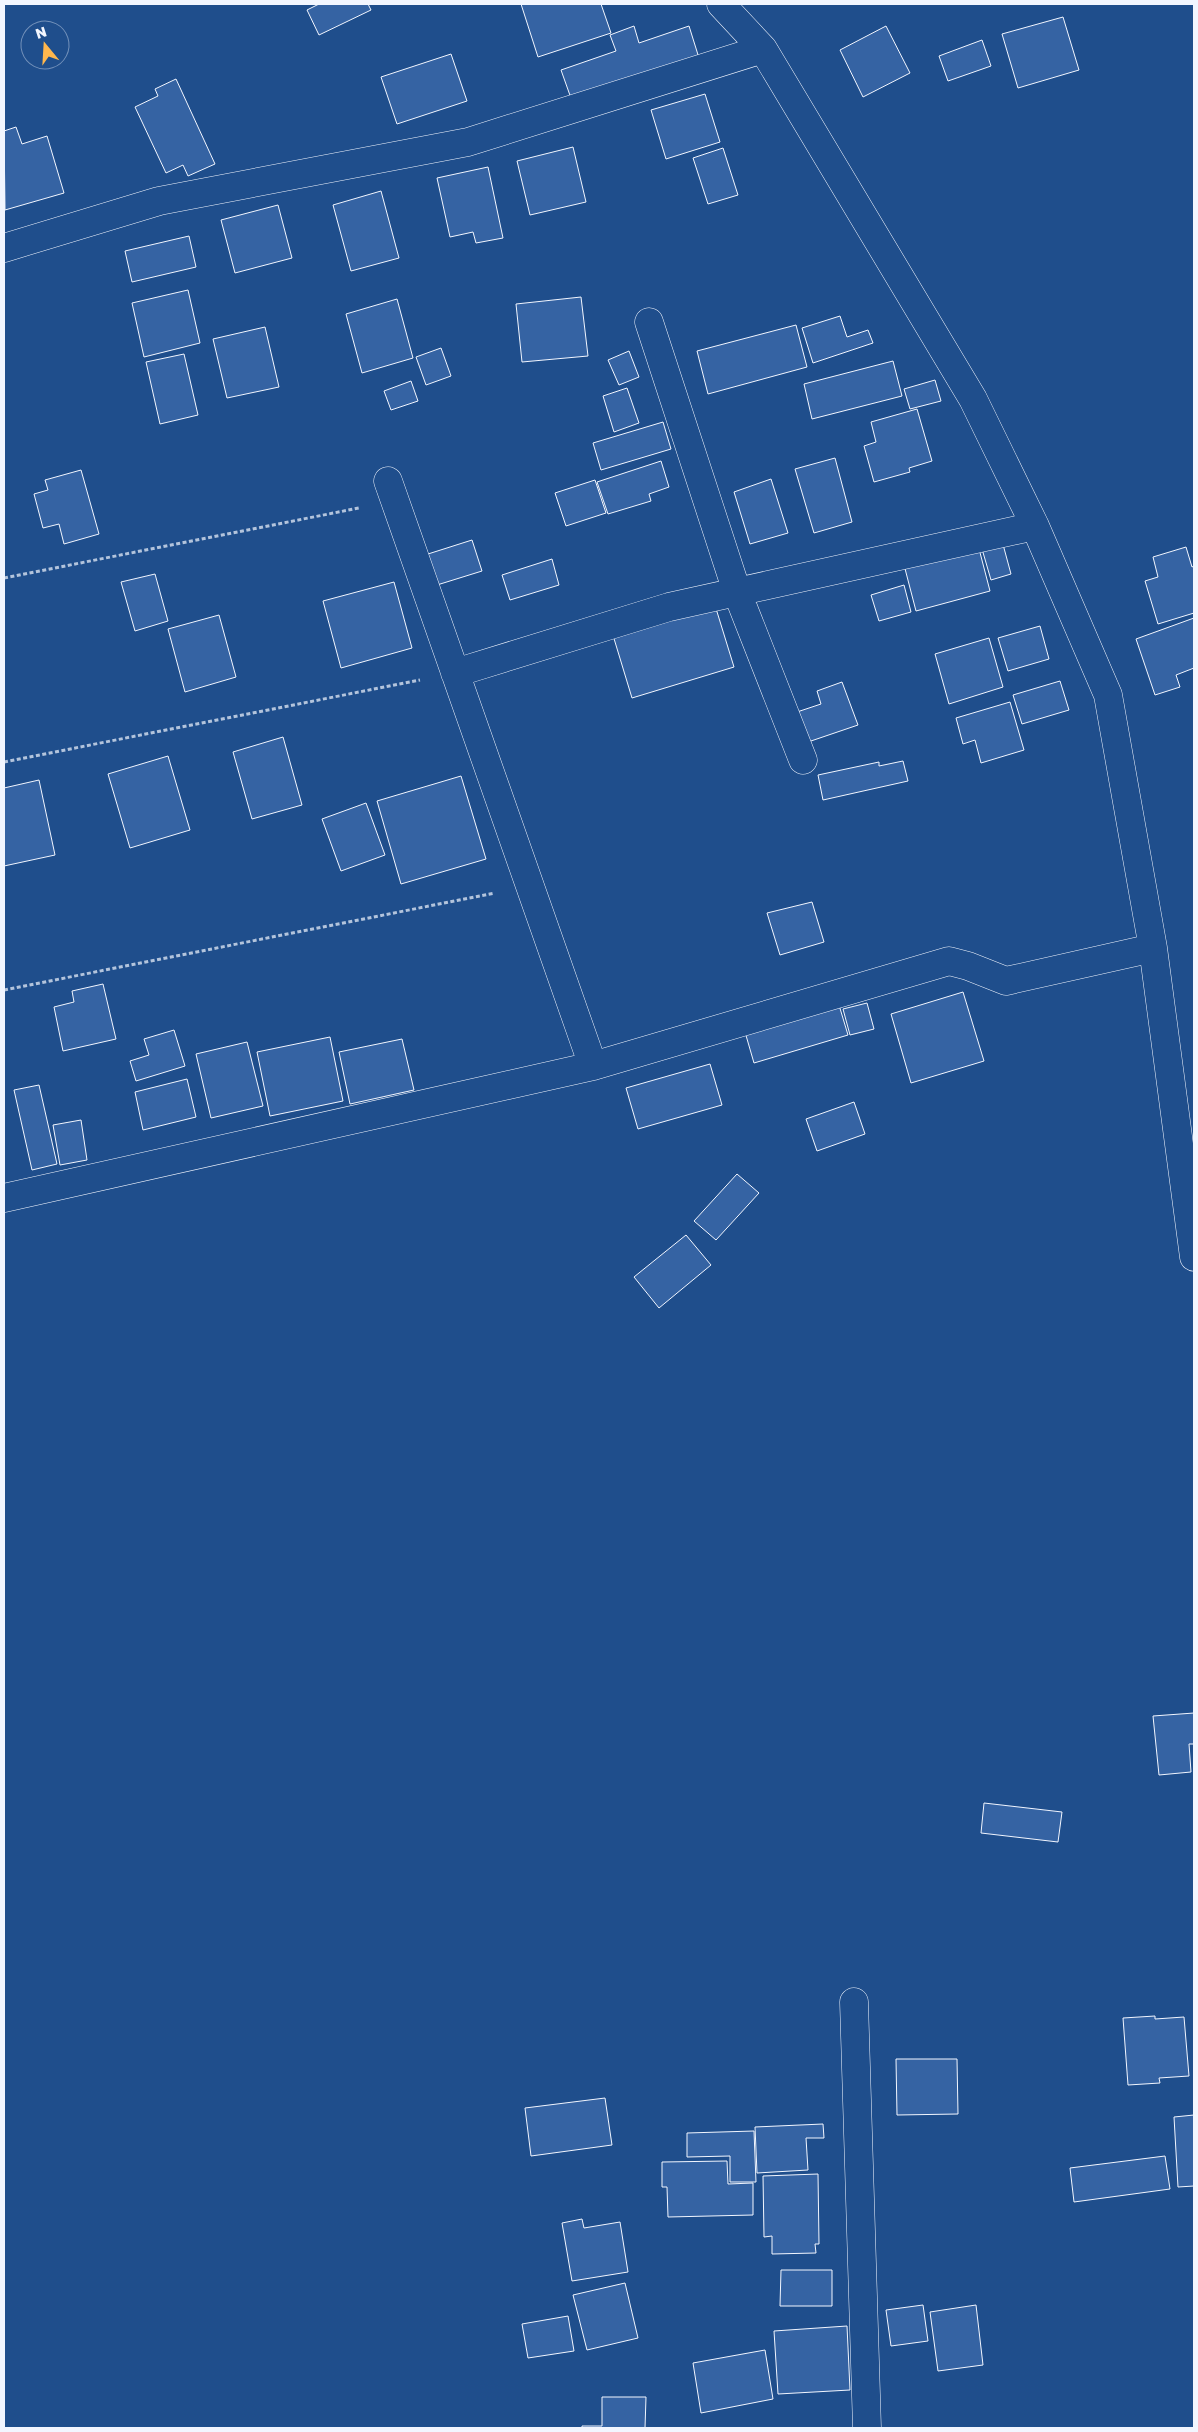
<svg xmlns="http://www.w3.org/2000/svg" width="1198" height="2432" font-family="'Golos Text',sans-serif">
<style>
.building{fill:#3563a3;stroke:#f2f6ff}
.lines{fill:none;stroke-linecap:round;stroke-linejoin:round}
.minor-casing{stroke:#f2f6ff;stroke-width:29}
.path{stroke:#b3c4dc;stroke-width:3;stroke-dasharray:4 2.5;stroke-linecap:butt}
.minor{stroke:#1f4e8c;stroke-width:28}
</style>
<rect width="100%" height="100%" fill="#1f4e8c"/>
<path class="building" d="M 319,4 L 368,4 L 371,10 L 319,35 L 307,10 Z
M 521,4 L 601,4 L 611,33 L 538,57 Z
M 1063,17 L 1079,70 L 1018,88 L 1002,34 Z
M 634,26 L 639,43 L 689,26 L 699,58 L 572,101 L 561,70 L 616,51 L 610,35 Z
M 886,26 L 910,73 L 863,97 L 840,50 Z
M 982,40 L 991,66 L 948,81 L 939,56 Z
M 451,54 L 467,101 L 397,124 L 381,77 Z
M 176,79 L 215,164 L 188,176 L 183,165 L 166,173 L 135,107 L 158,96 L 155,89 Z
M 705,94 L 720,142 L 666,159 L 651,110 Z
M 16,127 L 22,144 L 47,136 L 64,193 L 5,210 L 4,131 Z
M 573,147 L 586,202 L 530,215 L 517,161 Z
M 723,148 L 738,195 L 708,204 L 693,158 Z
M 488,167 L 503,238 L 476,243 L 473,232 L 450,237 L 437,178 Z
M 381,191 L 399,258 L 351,271 L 333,205 Z
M 278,205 L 292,258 L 235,273 L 221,220 Z
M 189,236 L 196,267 L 132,282 L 125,251 Z
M 188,290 L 200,343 L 144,357 L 132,303 Z
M 581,297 L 588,356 L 522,362 L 516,304 Z
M 397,299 L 413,358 L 362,373 L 346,314 Z
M 840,316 L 847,337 L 868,330 L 873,343 L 813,363 L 802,328 Z
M 796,325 L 807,367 L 708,394 L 697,351 Z
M 265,327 L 279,387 L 227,398 L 213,339 Z
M 441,348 L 451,376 L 426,385 L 416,357 Z
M 629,351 L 639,377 L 619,385 L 608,360 Z
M 184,354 L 198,415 L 160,424 L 146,362 Z
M 893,361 L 902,396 L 812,419 L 804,384 Z
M 935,380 L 941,401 L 910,409 L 904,389 Z
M 411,381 L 418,401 L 391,410 L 384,391 Z
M 627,388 L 639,423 L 614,432 L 603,396 Z
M 917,409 L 932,461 L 909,468 L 910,472 L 874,482 L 864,446 L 876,442 L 871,422 Z
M 663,422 L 671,449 L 601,470 L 593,443 Z
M 835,458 L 852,522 L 814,533 L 795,469 Z
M 661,461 L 669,487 L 649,494 L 651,501 L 608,514 L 597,482 Z
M 81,470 L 99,534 L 64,544 L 59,524 L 43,528 L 34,494 L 48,490 L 45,480 Z
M 771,479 L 788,533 L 750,544 L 734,492 Z
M 595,480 L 606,513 L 566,526 L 555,493 Z
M 1001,537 L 1011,574 L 991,580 L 980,542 Z
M 472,540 L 482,571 L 437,585 L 428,554 Z
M 977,541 L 990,591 L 916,611 L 903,561 Z
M 1186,547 L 1192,567 L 1194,566 L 1194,613 L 1158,624 L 1145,581 L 1158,577 L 1153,557 Z
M 552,559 L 559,585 L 510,600 L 502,575 Z
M 155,574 L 168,621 L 135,631 L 121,582 Z
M 394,582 L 412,648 L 341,668 L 323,601 Z
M 904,585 L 911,612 L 879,621 L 871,595 Z
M 714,602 L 734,667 L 632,698 L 612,632 Z
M 219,615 L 236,677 L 185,692 L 168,629 Z
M 1194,618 L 1194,668 L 1176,675 L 1180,687 L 1155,695 L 1136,639 Z
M 1040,626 L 1049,659 L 1008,671 L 998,638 Z
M 989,638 L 1003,687 L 949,704 L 935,654 Z
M 1060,681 L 1069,710 L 1022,724 L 1013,695 Z
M 842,682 L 858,725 L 808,742 L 797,712 L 821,704 L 817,691 Z
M 1010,702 L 1024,750 L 981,763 L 975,740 L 963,744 L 956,718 Z
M 283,737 L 302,805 L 252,819 L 233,752 Z
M 168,756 L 190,830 L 130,848 L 108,774 Z
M 903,761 L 908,781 L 823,800 L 818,775 L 879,762 L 879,766 Z
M 461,776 L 486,859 L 401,884 L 377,801 Z
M 39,780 L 55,855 L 4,866 L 4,788 Z
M 366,803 L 385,855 L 341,871 L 322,819 Z
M 812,902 L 824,942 L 780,955 L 767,913 Z
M 103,984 L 116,1039 L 63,1051 L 54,1007 L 74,1002 L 72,991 Z
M 963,992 L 984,1061 L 911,1083 L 891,1014 Z
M 867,1003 L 874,1029 L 850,1035 L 843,1009 Z
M 839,1005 L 848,1035 L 754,1063 L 745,1032 Z
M 174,1030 L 185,1066 L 136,1081 L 130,1061 L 149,1055 L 144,1039 Z
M 330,1037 L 343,1101 L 270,1116 L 257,1052 Z
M 402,1039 L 414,1090 L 350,1104 L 339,1052 Z
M 247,1042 L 263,1106 L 211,1118 L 196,1054 Z
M 710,1064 L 722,1105 L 638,1129 L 626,1088 Z
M 187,1079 L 196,1117 L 143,1130 L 135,1092 Z
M 39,1085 L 57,1164 L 32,1170 L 14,1090 Z
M 854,1102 L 865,1134 L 817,1151 L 806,1119 Z
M 81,1120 L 87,1160 L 60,1165 L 53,1125 Z
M 737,1174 L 759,1193 L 716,1240 L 694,1221 Z
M 686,1235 L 711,1265 L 659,1308 L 634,1277 Z
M 1194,1713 L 1194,1744 L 1189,1744 L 1191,1772 L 1159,1775 L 1153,1716 Z
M 984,1803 L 1062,1812 L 1058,1842 L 981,1833 Z
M 1155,2016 L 1155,2019 L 1184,2017 L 1189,2076 L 1159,2078 L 1160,2083 L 1128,2085 L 1123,2018 Z
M 896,2059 L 957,2059 L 958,2114 L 897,2115 Z
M 605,2098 L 612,2145 L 531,2156 L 525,2108 Z
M 1194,2115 L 1194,2186 L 1178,2187 L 1174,2117 Z
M 823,2124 L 824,2138 L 806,2138 L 808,2170 L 757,2173 L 755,2127 Z
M 754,2131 L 756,2182 L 730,2182 L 730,2156 L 687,2157 L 687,2133 Z
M 1165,2156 L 1170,2189 L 1074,2202 L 1070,2168 Z
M 727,2161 L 728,2184 L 753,2183 L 753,2215 L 668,2217 L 667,2187 L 662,2187 L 662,2162 Z
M 818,2174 L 819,2244 L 815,2244 L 816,2253 L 772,2254 L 772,2236 L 764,2237 L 763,2176 Z
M 582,2219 L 584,2228 L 620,2222 L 628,2272 L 572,2281 L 562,2223 Z
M 781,2270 L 832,2270 L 832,2306 L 780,2306 Z
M 625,2283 L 638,2338 L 587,2350 L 573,2295 Z
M 923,2305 L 928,2341 L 891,2346 L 886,2310 Z
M 976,2305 L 983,2365 L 938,2371 L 930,2312 Z
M 568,2316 L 574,2351 L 528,2358 L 522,2324 Z
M 847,2326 L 850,2390 L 778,2394 L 774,2331 Z
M 765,2350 L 773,2399 L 701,2413 L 693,2363 Z
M 602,2397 L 646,2397 L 645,2428 L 582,2428 L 582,2426 L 602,2426 Z"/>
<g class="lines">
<defs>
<path id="minor" d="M 721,4 L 763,49 L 973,399 L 1035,526 L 1108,695 L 1153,948 L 1194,1257
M 4,248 L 159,201 L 468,142 L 763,49
M 649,322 L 737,592 L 803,760
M 388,481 L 593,1066
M 455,673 L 669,607 L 1035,526
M 4,1198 L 593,1066 L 949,961 L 968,966 L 1006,981 L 1153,948
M 854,2002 L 867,2428"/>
</defs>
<use href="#minor" class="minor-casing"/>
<path class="path" d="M 4,578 L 359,508
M 4,762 L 420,680
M 4,990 L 495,893"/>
<use href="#minor" class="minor"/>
</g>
<rect width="1198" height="2432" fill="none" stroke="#f2f6ff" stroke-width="10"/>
<g transform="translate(45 45) rotate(342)"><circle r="24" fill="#1f4e8c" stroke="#7391ba"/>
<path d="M0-4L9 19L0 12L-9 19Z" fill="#ffb74d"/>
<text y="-8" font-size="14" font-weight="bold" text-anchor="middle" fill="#f2f6ff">N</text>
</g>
</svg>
